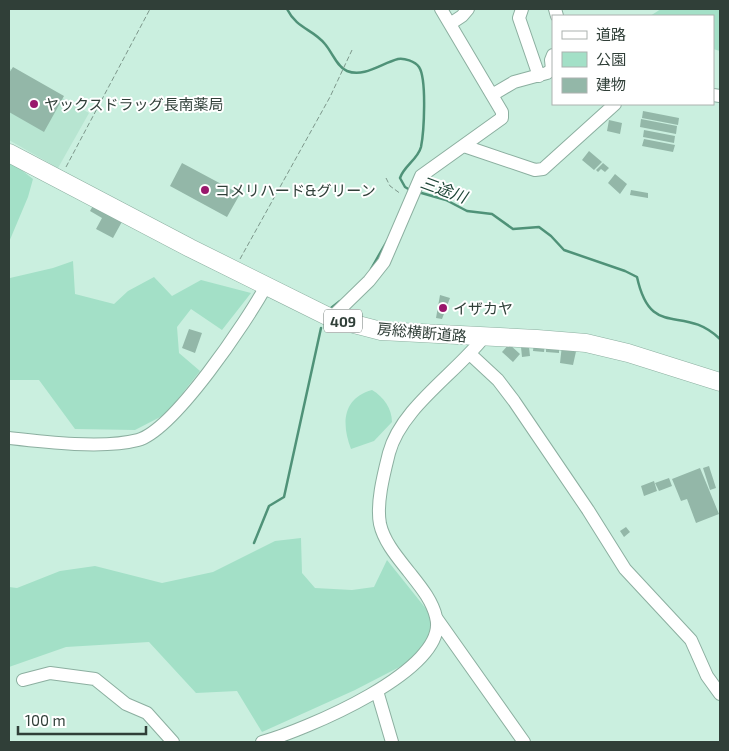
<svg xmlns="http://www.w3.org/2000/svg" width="729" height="751" font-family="'Exo 2','Noto Sans JP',sans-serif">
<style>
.built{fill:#b7e5d1}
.green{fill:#a3e0c7}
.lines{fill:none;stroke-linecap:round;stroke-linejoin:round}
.stream{stroke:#4f9278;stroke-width:2.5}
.building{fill:#93b7a8}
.minor-casing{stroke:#8cafa0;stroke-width:14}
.highway-casing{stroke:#8cafa0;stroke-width:19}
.path{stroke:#7d978b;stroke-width:1;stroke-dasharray:5 2.5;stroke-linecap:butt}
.minor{stroke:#fff;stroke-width:12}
.highway{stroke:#fff;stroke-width:18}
.poi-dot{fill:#99176c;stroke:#fff;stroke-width:2}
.labels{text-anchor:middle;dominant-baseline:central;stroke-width:4;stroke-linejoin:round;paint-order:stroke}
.shield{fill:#fff;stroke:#6e7974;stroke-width:1}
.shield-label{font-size:14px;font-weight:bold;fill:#303f38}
.poi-label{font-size:15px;fill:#303f38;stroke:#fff;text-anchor:start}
.street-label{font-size:15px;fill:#303f38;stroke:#fff}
.water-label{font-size:16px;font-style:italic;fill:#1e4637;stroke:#fff}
</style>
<rect width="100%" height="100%" fill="#caefdf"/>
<path class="built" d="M 9,68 L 89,113 L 58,168 L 9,140 Z"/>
<path class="green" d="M 661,9 L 720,9 L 720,51 L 713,49 L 713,16 L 650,16 Z
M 9,164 L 15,165 L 33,179 L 28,197 L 9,242 Z
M 73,261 L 75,294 L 114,304 L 128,291 L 154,277 L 172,296 L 201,280 L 251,293 L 222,330 L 191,309 L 177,327 L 179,353 L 200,371 L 166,414 L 135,430 L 75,429 L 39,380 L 9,380 L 9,274 L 10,278 L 53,268 Z
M 372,390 C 384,397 392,409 392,422 L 374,441 L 351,449 C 341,423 343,398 372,390 Z
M 301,538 L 302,573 L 315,588 L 352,590 L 374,587 L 387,560 L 427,610 L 436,637 L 413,660 L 355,690 L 262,732 L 237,691 L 196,693 L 149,642 L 66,647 L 9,667 L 9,587 L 17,588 L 60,571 L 95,566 L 162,583 L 213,572 L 275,541 Z"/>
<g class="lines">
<path class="stream" d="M 287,9 C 297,29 313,29 325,44 C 332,52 337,67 347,71 C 364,78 382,63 398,59 C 404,58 415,61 419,67 C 427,79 424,132 421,147 C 418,159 404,166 400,178 L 405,187 L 410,190
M 418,192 L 446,200 L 467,211 L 492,214 L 513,229 L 539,227 L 551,236 L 564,250 L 625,271 L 637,277 C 651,341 683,303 720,339
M 371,269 L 387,241
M 331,308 L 340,301
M 254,543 L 269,506 L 284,497 L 321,328"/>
</g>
<path class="building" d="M 13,67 L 64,96 L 44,132 L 9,112 L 9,73 Z
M 643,111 L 679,118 L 678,125 L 642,118 Z
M 641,119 L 677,126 L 676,134 L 640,127 Z
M 609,120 L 622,123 L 620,134 L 607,131 Z
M 644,130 L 675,136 L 674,143 L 643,137 Z
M 644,139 L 675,145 L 673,152 L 642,146 Z
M 589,151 L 602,162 L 594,170 L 582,160 Z
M 182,163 L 240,194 L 227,217 L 170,186 Z
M 603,163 L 609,168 L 605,172 L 601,169 L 598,172 L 596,170 Z
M 615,174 L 627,184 L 620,194 L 608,183 Z
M 631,190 L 648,193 L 648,198 L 630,195 Z
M 95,202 L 124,218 L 113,238 L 96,229 L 102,218 L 90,211 Z
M 440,295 L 450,298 L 442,319 L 436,318 Z
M 189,329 L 202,333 L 195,353 L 182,348 Z
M 534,342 L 545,343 L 544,352 L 533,351 Z
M 546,343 L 559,344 L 559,353 L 546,352 Z
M 509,344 L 520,354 L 513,362 L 502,352 Z
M 562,345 L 577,347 L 573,365 L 560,363 Z
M 521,347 L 529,347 L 530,356 L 522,357 Z
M 709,466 L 716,488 L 710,490 L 703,468 Z
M 700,468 L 719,514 L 696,523 L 687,499 L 681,501 L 672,479 Z
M 669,478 L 672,486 L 659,491 L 655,483 Z
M 654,481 L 657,491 L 644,496 L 641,486 Z
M 626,527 L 630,532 L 624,537 L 620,531 Z"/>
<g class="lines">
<defs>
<path id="minor" d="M 522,9 L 519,18 L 539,76
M 555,9 L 557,16
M 450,24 L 462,16 L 468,9
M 492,95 L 514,82 L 547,73 L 552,69 L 551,60 L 553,55
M 713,95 L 720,96
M 464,146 L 535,170 L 543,169 L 615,104
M 331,318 L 369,281 L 384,262 L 421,176 L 502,118 L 502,112 L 441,9
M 470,354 L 498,380 L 514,401 L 588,510 L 625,569 L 691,640 L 707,676 L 720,694
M 9,438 C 44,442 104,449 138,440 C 174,430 247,321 266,286
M 437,619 L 524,742
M 23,680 L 50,673 L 95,679 L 126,704 L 147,713 L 173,742
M 377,691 L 392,742
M 262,742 C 302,731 451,670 436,617 C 432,600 420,586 409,572 C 398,558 384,542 380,524 C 376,503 384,473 389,453 C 401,408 455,374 484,337"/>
<path id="highway" d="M 9,153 L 190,248 L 331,318 L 381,331 L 537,339 L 586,343 L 628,353 L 720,382"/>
</defs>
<use href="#minor" class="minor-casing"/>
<use href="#highway" class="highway-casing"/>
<path class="path" d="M 66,167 L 150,9
M 386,178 L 390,186 L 401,194
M 240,259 L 330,97 L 352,50"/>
<use href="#minor" class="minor"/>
<use href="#highway" class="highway"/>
</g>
<g class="poi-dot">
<circle cx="34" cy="104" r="5"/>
<circle cx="205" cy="190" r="5"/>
<circle cx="443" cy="308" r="5"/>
</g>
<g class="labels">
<rect class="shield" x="324" y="309.5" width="38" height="23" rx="4"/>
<g class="shield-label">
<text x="343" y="321">409</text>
</g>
<g class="poi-label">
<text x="44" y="104">ヤックスドラッグ長南薬局</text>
<text x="215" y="190">コメリハード&amp;グリーン</text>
<text x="453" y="308">イザカヤ</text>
</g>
<g class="street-label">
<text transform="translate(422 332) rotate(5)">房総横断道路</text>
</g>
<g class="water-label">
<text transform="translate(444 189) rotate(20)">三途川</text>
</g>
</g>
<rect width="729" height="751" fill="none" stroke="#303f38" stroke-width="20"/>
<rect x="552" y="15" width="162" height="90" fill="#ffffff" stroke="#acb2af"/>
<rect x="562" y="31" width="25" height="8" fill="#ffffff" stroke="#acb2af"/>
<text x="596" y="40" font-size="15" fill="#303f38">道路</text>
<rect x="562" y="52" width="25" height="15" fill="#a3e0c7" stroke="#acb2af"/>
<text x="596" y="65" font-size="15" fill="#303f38">公園</text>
<rect x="562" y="78" width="25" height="15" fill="#93b7a8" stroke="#acb2af"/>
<text x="596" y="90" font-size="15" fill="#303f38">建物</text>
<path d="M18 726v8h128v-8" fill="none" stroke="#303f38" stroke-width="2.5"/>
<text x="25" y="726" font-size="15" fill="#303f38" stroke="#ffffff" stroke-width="4" paint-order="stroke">100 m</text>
</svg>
